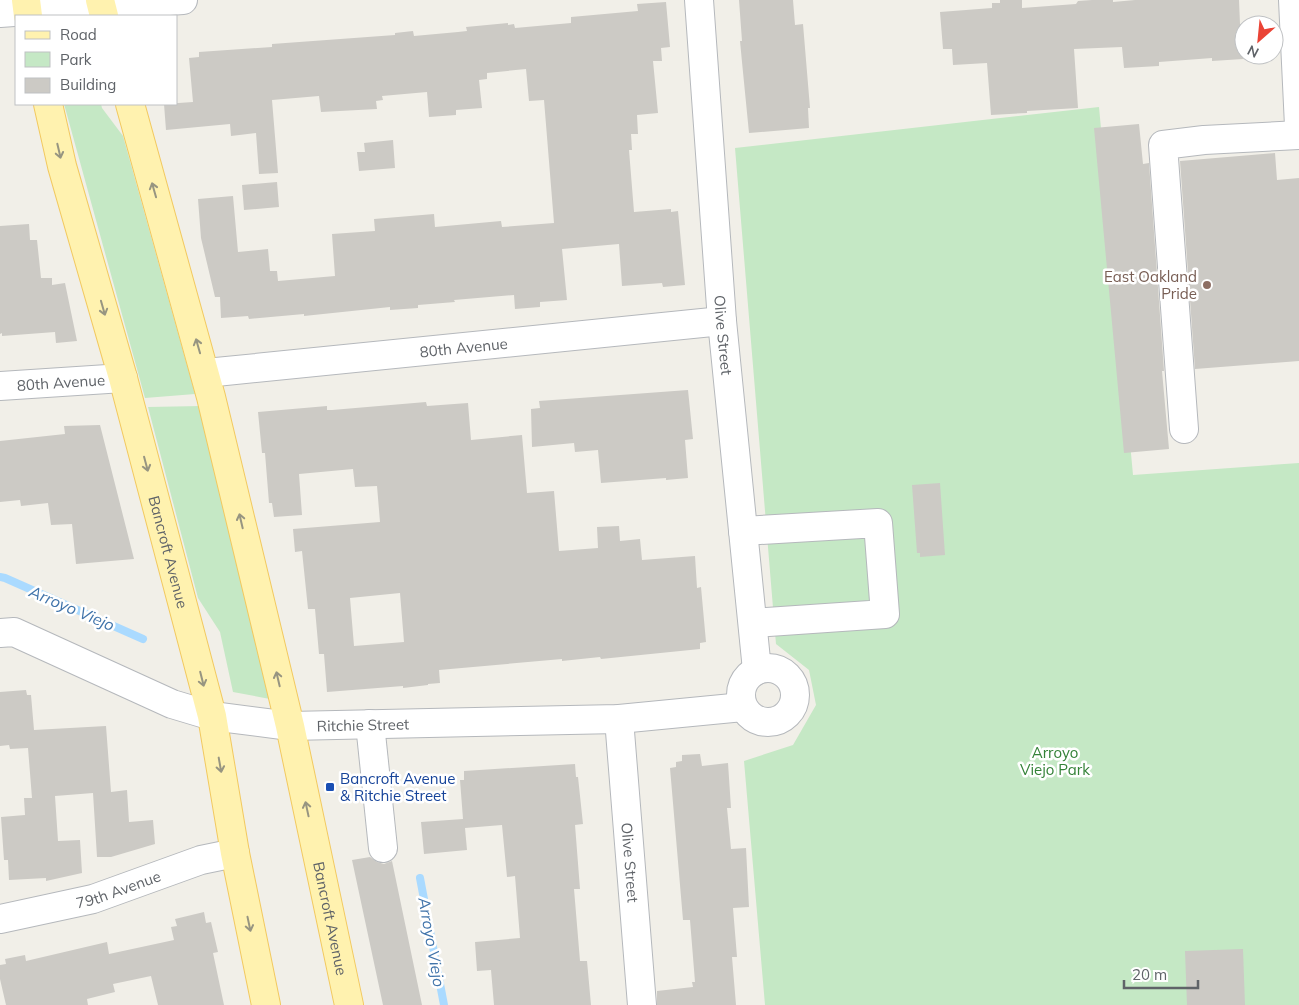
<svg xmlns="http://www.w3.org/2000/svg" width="1299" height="1005" font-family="Mulish,sans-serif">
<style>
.green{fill:#c5e8c5}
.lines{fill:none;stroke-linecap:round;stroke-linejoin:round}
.stream{stroke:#aadaff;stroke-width:8}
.building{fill:#cccac5;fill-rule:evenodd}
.minor-casing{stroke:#b5b8bc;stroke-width:30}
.major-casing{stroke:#f2c960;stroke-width:30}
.minor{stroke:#fff;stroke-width:28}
.major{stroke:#fff2af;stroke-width:28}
.oneway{stroke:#979581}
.education-dot{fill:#8d6e63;stroke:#fff;stroke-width:2}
.transit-dot{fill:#1a4fb4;stroke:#fff;stroke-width:2}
.labels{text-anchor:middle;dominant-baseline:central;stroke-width:5;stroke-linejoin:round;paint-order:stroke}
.education-label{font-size:15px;fill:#785e54;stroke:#fff;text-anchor:end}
.street-label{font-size:15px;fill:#5f6368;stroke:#fff}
.park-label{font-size:15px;fill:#348238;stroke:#fff}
.transit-label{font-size:15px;fill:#164399;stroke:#fff;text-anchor:start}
.water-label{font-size:16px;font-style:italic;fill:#4174aa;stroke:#fff}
</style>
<rect width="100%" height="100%" fill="#f1efe8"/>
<path class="green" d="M 64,104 L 101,104 L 102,108 L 123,136 L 195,394 L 145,398 Z
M 1099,107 L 1133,475 L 1299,463 L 1299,1005 L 765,1005 L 744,761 L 793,745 L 816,705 L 809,670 L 776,644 L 735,148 Z
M 201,406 L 270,699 L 233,692 L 220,632 L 198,598 L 148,407 Z"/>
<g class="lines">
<path class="stream" d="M 0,577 L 5,578 L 143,639
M 420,878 L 444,1005"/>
</g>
<path class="building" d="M 739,0 L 793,0 L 795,25 L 803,24 L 810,108 L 808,108 L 809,128 L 749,133 L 742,62 L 740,41 L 742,41 Z
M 1000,0 L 1022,0 L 1022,8 L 1076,4 L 1078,1 L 1092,0 L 1113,0 L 1113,2 L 1135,0 L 1239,0 L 1240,24 L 1244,24 L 1244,46 L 1242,46 L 1243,59 L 1212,61 L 1212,58 L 1159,62 L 1159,66 L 1124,68 L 1122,47 L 1074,49 L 1078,108 L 1027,111 L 1027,113 L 991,115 L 987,63 L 953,65 L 952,49 L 943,49 L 940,12 L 992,8 L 992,3 L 1000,3 Z
M 666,2 L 670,47 L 661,48 L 662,61 L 653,61 L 658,113 L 637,115 L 638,134 L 631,134 L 632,150 L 629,150 L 634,212 L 671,209 L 671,212 L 678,211 L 685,285 L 663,287 L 662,283 L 622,286 L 619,244 L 562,249 L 567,300 L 540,302 L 540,307 L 515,309 L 514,295 L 454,300 L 455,302 L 418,305 L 418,308 L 390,310 L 390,307 L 304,316 L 304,314 L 249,319 L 248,316 L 221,318 L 220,297 L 215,297 L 201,238 L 198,199 L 233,196 L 238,252 L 268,249 L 270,271 L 277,271 L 278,281 L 335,276 L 332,234 L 375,231 L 374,219 L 434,214 L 435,227 L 501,221 L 502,227 L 554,223 L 544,100 L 529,101 L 526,69 L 487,73 L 487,79 L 479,80 L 482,108 L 456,110 L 456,115 L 429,117 L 427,92 L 382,96 L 383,100 L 376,101 L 377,109 L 321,112 L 319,96 L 272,100 L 278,173 L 259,174 L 256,133 L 231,136 L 230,124 L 166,130 L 164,104 L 193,102 L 189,58 L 199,57 L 199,52 L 272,47 L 272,44 L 395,35 L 395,33 L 413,31 L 414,36 L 458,32 L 467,31 L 466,27 L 508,23 L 508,25 L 514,24 L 515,28 L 571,23 L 571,17 L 638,11 L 637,4 Z
M 1139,124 L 1143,164 L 1149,163 L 1164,371 L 1162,371 L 1169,449 L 1124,453 L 1094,128 Z
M 393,140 L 395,168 L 359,171 L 357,152 L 365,152 L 364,143 Z
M 1275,153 L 1277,180 L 1299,178 L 1299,361 L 1195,369 L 1180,161 Z
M 277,182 L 279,207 L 244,210 L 242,185 Z
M 29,224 L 30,240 L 37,240 L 41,278 L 52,278 L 52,285 L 65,283 L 77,341 L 56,343 L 55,332 L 2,336 L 2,333 L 0,334 L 0,226 Z
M 688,390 L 693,439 L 685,440 L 688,478 L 666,480 L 666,478 L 601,483 L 598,450 L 575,452 L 574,443 L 532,447 L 531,409 L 540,408 L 539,401 Z
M 426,402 L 427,406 L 468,403 L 471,440 L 522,435 L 527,493 L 554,491 L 559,551 L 598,548 L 597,527 L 619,526 L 620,541 L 640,539 L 642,560 L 695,556 L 697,588 L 701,587 L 706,642 L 700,643 L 700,649 L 601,659 L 600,657 L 562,661 L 562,659 L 439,670 L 440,683 L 428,684 L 428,685 L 403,688 L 403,686 L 327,692 L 324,654 L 319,654 L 315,609 L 308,609 L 302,551 L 295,552 L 293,529 L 380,522 L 377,486 L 355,487 L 353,469 L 299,474 L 302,515 L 274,517 L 272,503 L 269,503 L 265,453 L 262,453 L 258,412 L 327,406 L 327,410 L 332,410 ZM 400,593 L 404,642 L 354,646 L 350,598 Z
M 100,425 L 134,559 L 76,564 L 72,524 L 51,525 L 48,503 L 21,506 L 20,500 L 0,502 L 0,441 L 65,434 L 64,426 Z
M 940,483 L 945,555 L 920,557 L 920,553 L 917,553 L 912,485 Z
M 26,690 L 27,695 L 31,695 L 34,730 L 106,726 L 111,792 L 127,790 L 129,822 L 153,820 L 155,844 L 111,857 L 97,857 L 93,793 L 55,796 L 58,841 L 80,840 L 82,873 L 46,881 L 46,878 L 9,880 L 8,860 L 4,860 L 1,817 L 25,815 L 24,798 L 32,798 L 28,748 L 10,749 L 9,745 L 0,746 L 0,692 Z
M 700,754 L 702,766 L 728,763 L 731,808 L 727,808 L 731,849 L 746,848 L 749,907 L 733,908 L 737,957 L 732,957 L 736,1005 L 657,1005 L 657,991 L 693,987 L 692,982 L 695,982 L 690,920 L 683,920 L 670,768 L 676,767 L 676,762 L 682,761 L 682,755 Z
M 575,764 L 576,777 L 578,777 L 583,824 L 575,825 L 580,889 L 574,889 L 580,961 L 587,961 L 591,1005 L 494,1005 L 491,970 L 477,971 L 475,942 L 520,938 L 515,876 L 507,877 L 502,825 L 465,828 L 467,850 L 424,854 L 421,822 L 463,819 L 460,780 L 464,780 L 464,771 Z
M 370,857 L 377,862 L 384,864 L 392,861 L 422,1005 L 383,1005 L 352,860 Z
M 204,912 L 206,923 L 211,922 L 218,952 L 213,953 L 224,1005 L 158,1005 L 151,976 L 113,984 L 115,992 L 87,999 L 88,1005 L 6,1005 L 0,979 L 0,965 L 6,964 L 5,959 L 25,955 L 26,961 L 107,942 L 109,954 L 174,940 L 171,927 L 177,926 L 175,919 Z
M 1243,949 L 1245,1005 L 1187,1005 L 1185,951 Z"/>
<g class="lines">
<defs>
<g id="minor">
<path id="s1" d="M 699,0 L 722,321 L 757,670"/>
<path d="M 1293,0 L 1299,126"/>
<path d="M 0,13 L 183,0"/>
<path id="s2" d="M 206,373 L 722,321"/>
<path id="s3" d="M 0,386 L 123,378"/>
<path d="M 1184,429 L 1163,145 L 1204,140 L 1299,135"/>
<path d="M 743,531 L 878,523 L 885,614 L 753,623"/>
<path id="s4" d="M 0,633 L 14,632 L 172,704 L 212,716 L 290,726 L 619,719 L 743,707"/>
<circle cx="768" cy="695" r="27"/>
<path id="s5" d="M 619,719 L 642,1005"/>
<path d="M 370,724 L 383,848"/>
<path id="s6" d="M 0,919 L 93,899 L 201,860 L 235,853"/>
</g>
<g id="major">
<path d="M 26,0 L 28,16"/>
<path d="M 100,0 L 104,16"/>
<path id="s7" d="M 48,104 L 62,166 L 123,378 L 212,716 L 235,853 L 266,1005"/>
<path id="s8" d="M 130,104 L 211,397 L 290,726 L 349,1005"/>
</g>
</defs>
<use href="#minor" class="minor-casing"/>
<use href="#major" class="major-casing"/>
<use href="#minor" class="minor"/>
<use href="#major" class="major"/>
</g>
<defs><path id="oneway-shaft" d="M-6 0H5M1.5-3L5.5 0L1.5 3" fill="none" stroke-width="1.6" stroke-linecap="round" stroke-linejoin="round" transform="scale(1.25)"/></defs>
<g class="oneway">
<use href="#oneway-shaft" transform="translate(59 151) rotate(77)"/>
<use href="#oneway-shaft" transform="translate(154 190) rotate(-106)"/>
<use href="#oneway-shaft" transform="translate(103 308) rotate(74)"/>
<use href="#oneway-shaft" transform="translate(198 346) rotate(-106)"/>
<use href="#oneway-shaft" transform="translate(146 464) rotate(75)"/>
<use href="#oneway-shaft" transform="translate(241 521) rotate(-103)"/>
<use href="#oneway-shaft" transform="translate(202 679) rotate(76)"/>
<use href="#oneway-shaft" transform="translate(278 679) rotate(-103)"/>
<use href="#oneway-shaft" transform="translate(220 765) rotate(80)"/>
<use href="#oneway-shaft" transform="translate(307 809) rotate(-102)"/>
<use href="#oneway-shaft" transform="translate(249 924) rotate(78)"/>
</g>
<circle class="education-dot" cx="1207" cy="285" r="5"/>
<rect class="transit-dot" x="325" y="782" width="10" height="10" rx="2.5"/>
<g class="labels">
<g class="education-label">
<text x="1197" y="276">East Oakland<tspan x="1197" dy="17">Pride</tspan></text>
</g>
<g class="street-label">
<text stroke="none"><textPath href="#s1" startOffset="336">Olive Street</textPath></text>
<text stroke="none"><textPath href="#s2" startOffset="259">80th Avenue</textPath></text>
<text stroke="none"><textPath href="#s3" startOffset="61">80th Avenue</textPath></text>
<text stroke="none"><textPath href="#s7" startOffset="464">Bancroft Avenue</textPath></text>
<text stroke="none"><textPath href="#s4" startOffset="381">Ritchie Street</textPath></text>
<text stroke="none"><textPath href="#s5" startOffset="144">Olive Street</textPath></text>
<text stroke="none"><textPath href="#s6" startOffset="122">79th Avenue</textPath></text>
<text stroke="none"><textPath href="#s8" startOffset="839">Bancroft Avenue</textPath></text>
</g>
<g class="park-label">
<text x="1055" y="752">Arroyo<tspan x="1055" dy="17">Viejo Park</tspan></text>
</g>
<g class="transit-label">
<text x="340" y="778">Bancroft Avenue<tspan x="340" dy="17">&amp; Ritchie Street</tspan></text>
</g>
<g class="water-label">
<text transform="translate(72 608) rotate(23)">Arroyo Viejo</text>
<text transform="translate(432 942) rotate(80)">Arroyo Viejo</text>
</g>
</g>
<rect x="15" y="15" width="162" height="90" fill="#ffffff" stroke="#bfc1c3"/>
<rect x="25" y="31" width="25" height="8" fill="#fff2af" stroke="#bfc1c3"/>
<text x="60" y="40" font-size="15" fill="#5f6368">Road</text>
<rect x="25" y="52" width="25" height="15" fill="#c5e8c5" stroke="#bfc1c3"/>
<text x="60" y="65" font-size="15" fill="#5f6368">Park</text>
<rect x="25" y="78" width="25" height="15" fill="#cccac5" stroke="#bfc1c3"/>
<text x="60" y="90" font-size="15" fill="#5f6368">Building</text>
<g transform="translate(1259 40) rotate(207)"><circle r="24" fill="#ffffff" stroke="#bfc1c3"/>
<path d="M0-4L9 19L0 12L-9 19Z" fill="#ea4335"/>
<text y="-8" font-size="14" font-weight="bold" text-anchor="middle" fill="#5f6368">N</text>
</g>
<path d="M1124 980v8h74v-8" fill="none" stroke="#5f6368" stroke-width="2.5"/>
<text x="1132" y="980" font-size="15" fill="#5f6368" stroke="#ffffff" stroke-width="4" paint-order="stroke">20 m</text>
</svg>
